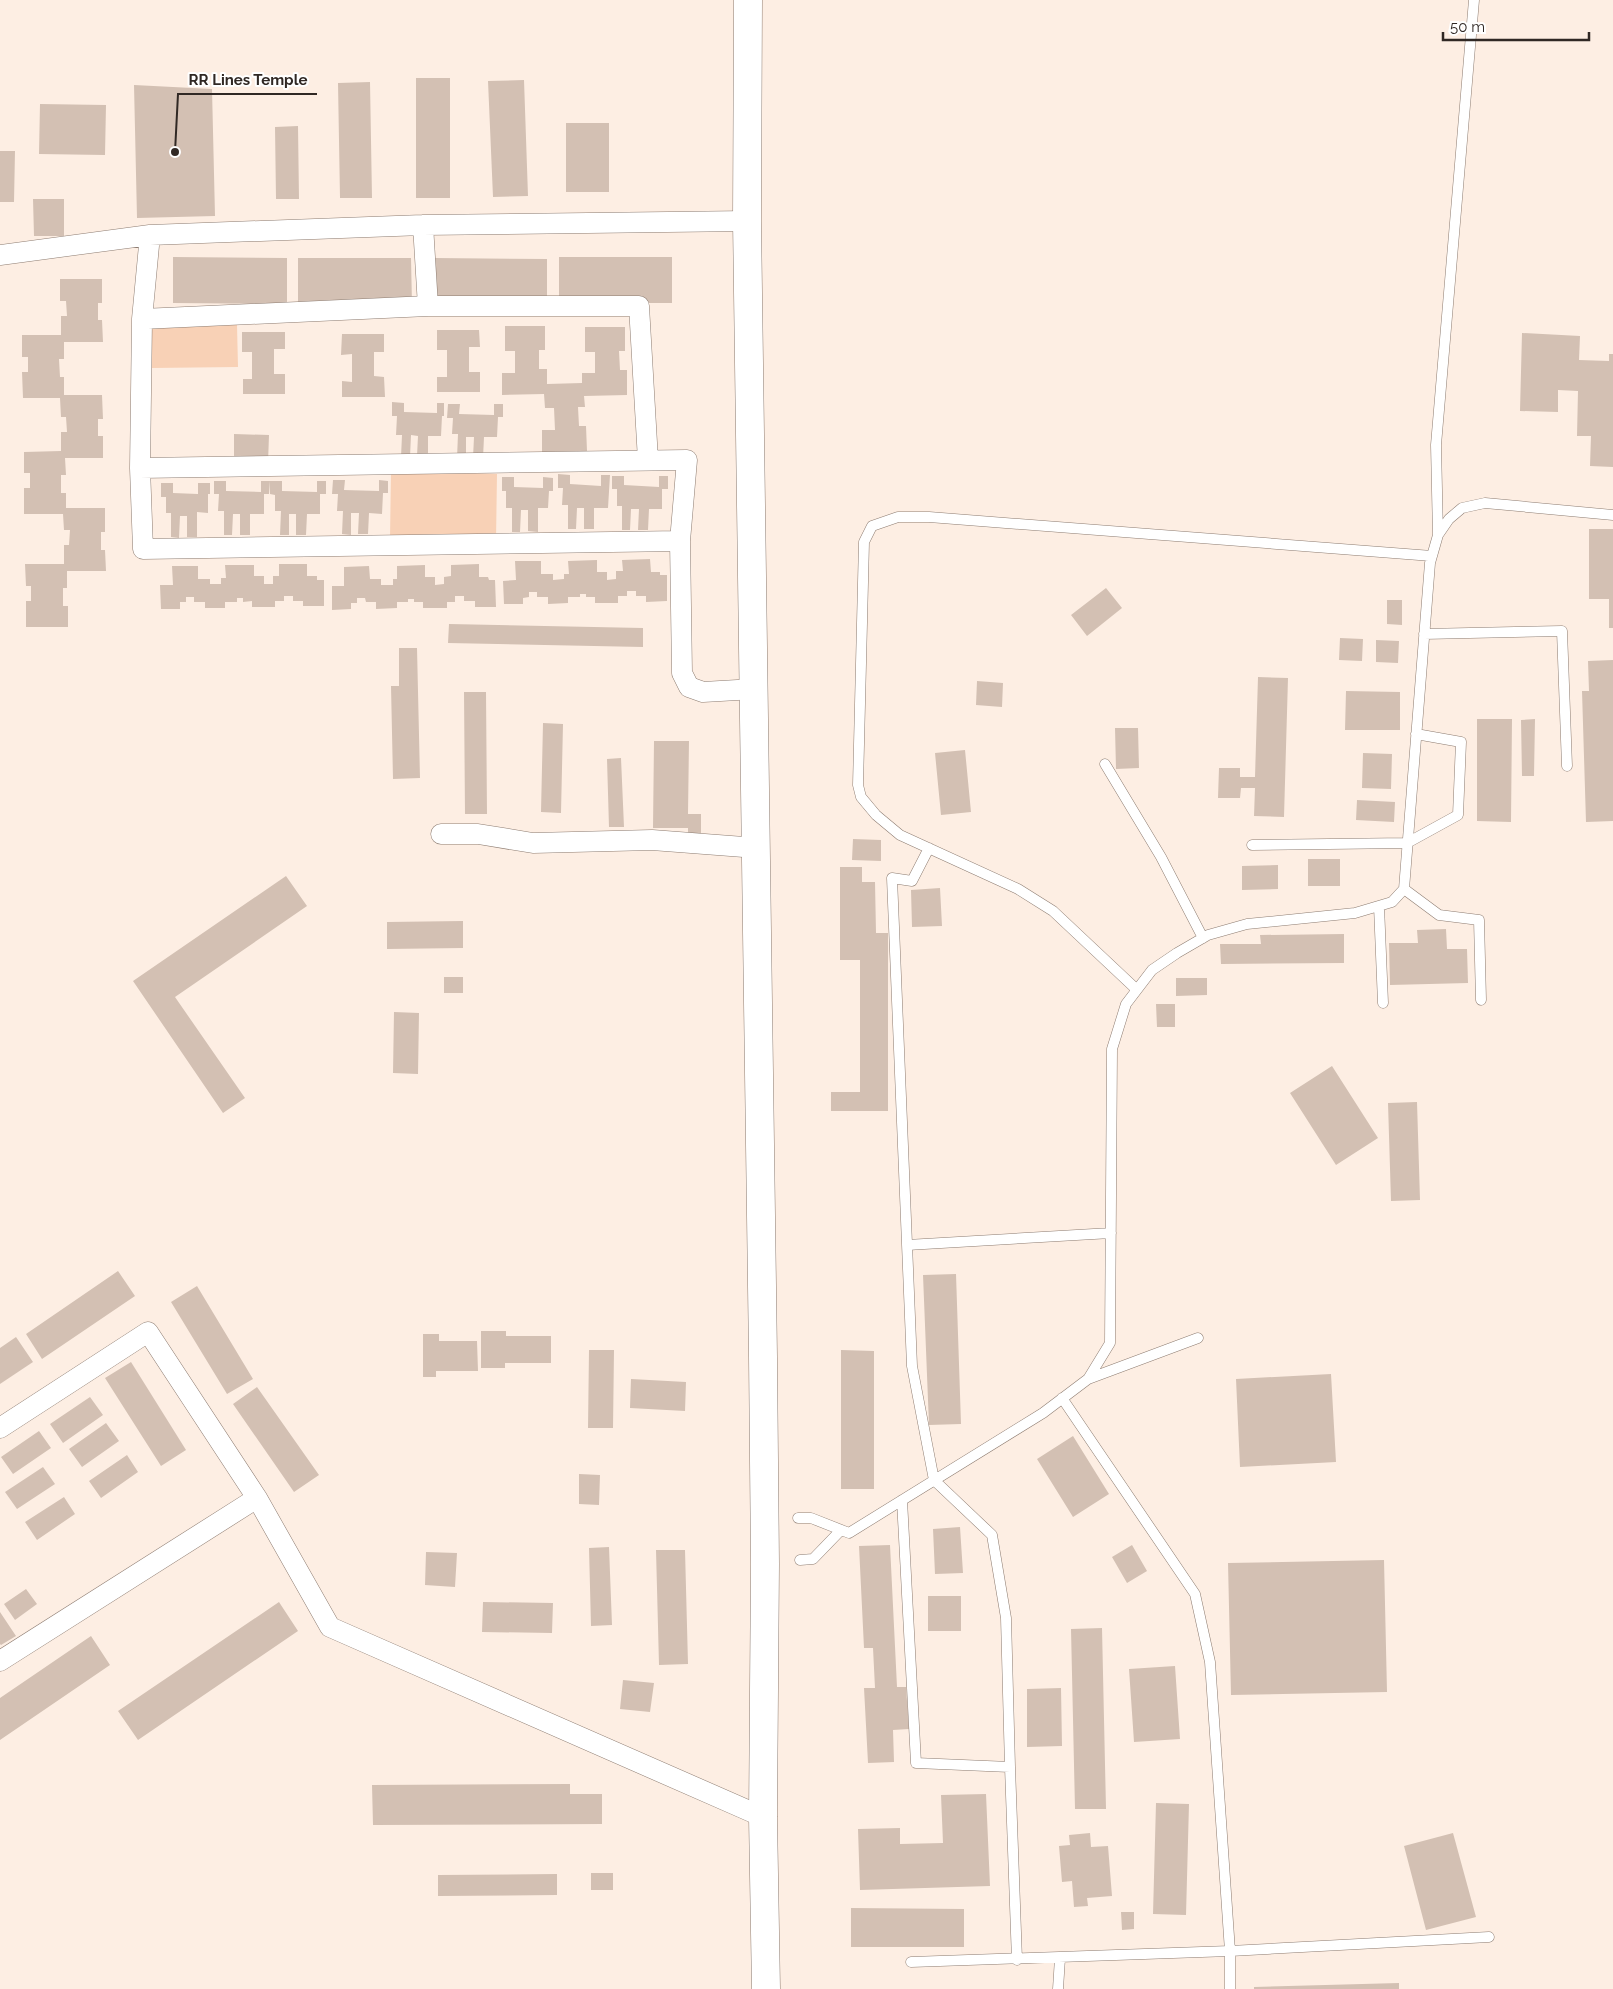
<svg xmlns="http://www.w3.org/2000/svg" width="1613" height="1989" font-family="Raleway,sans-serif">
<style>
.green{fill:#f8d1b6}
.building{fill:#d3c0b3}
.lines{fill:none;stroke-linecap:round;stroke-linejoin:round}
.lane-casing{stroke:#8d7c71;stroke-width:11}
.street-casing{stroke:#8d7c71;stroke-width:21}
.secondary-casing{stroke:#8d7c71;stroke-width:29}
.lane{stroke:#fff;stroke-width:10}
.street{stroke:#fff;stroke-width:20}
.secondary{stroke:#fff;stroke-width:28}
.leader{fill:none;stroke:#302824;stroke-width:2}
.callout-dot{fill:#302824;stroke:#fff;stroke-width:2}
.callout-label{font-size:15px;text-anchor:middle;font-weight:bold;fill:#302824;stroke:#fff;stroke-width:4;stroke-linejoin:round;paint-order:stroke}
</style>
<rect width="100%" height="100%" fill="#fdeee3"/>
<path class="green" d="M 237,325 L 238,367 L 152,368 L 152,326 Z
M 391,472 L 497,474 L 496,541 L 390,539 Z"/>
<path class="building" d="M 416,78 L 450,78 L 450,198 L 416,198 Z
M 524,80 L 528,196 L 493,197 L 488,81 Z
M 370,82 L 372,198 L 340,198 L 338,83 Z
M 134,85 L 212,89 L 215,216 L 137,218 Z
M 40,104 L 106,105 L 105,155 L 39,154 Z
M 566,123 L 609,123 L 609,192 L 566,192 Z
M 298,126 L 299,199 L 276,199 L 275,127 Z
M 0,151 L 15,151 L 14,202 L 0,202 Z
M 33,199 L 64,199 L 64,236 L 34,236 Z
M 173,257 L 287,258 L 287,304 L 173,303 Z
M 559,257 L 672,257 L 672,303 L 559,303 Z
M 298,258 L 411,258 L 412,305 L 298,304 Z
M 434,258 L 547,259 L 547,305 L 434,305 Z
M 60,279 L 102,279 L 102,303 L 98,303 L 98,320 L 102,320 L 103,342 L 64,342 L 64,359 L 59,359 L 60,377 L 64,377 L 64,395 L 102,395 L 103,419 L 98,419 L 98,436 L 103,436 L 103,458 L 65,458 L 66,475 L 61,475 L 61,493 L 66,493 L 66,508 L 105,508 L 105,532 L 101,532 L 101,550 L 105,550 L 106,571 L 67,571 L 67,588 L 63,588 L 63,606 L 68,606 L 68,627 L 26,627 L 26,601 L 31,601 L 31,586 L 26,586 L 25,564 L 64,564 L 64,545 L 69,545 L 70,530 L 64,530 L 63,514 L 24,514 L 24,488 L 30,488 L 30,473 L 24,473 L 24,452 L 61,451 L 61,432 L 67,432 L 66,417 L 61,417 L 60,398 L 23,398 L 22,372 L 28,372 L 28,357 L 22,357 L 22,335 L 61,335 L 61,316 L 67,316 L 66,301 L 60,301 Z
M 505,326 L 545,326 L 545,350 L 539,350 L 539,369 L 547,369 L 547,384 L 582,383 L 582,373 L 595,373 L 595,352 L 585,352 L 585,327 L 625,327 L 625,351 L 619,351 L 620,370 L 627,370 L 627,395 L 584,396 L 585,407 L 578,407 L 579,426 L 586,426 L 587,451 L 542,452 L 542,430 L 555,430 L 554,408 L 545,408 L 544,394 L 502,395 L 502,373 L 515,373 L 515,351 L 505,351 Z
M 437,330 L 479,330 L 480,347 L 469,347 L 469,372 L 480,372 L 480,392 L 437,392 L 437,377 L 447,377 L 447,350 L 437,350 Z
M 242,332 L 285,332 L 285,349 L 274,349 L 274,374 L 285,374 L 285,394 L 243,394 L 243,379 L 252,379 L 252,352 L 242,352 Z
M 1522,333 L 1580,336 L 1579,360 L 1609,361 L 1609,354 L 1613,354 L 1613,467 L 1590,466 L 1591,436 L 1577,436 L 1578,391 L 1558,390 L 1558,412 L 1520,411 Z
M 342,334 L 384,334 L 384,352 L 374,352 L 374,376 L 384,377 L 385,397 L 342,397 L 342,381 L 352,382 L 352,354 L 341,355 Z
M 392,402 L 404,403 L 404,412 L 437,413 L 437,403 L 444,403 L 444,416 L 442,416 L 441,436 L 428,436 L 428,457 L 417,456 L 418,436 L 411,435 L 410,457 L 401,457 L 402,435 L 396,435 L 397,416 L 392,416 Z
M 448,404 L 460,404 L 459,414 L 494,415 L 494,404 L 503,404 L 503,417 L 498,417 L 497,437 L 484,437 L 483,458 L 473,458 L 474,437 L 466,437 L 466,458 L 457,458 L 458,434 L 452,434 L 453,418 L 447,418 Z
M 234,434 L 269,435 L 268,463 L 234,462 Z
M 558,474 L 570,475 L 570,484 L 601,486 L 601,475 L 610,475 L 608,508 L 594,508 L 594,529 L 584,529 L 584,508 L 577,508 L 576,529 L 568,529 L 568,505 L 562,505 L 563,488 L 558,488 Z
M 612,476 L 624,476 L 624,485 L 659,487 L 659,476 L 668,476 L 668,489 L 662,489 L 662,509 L 649,509 L 648,530 L 638,530 L 639,509 L 631,509 L 630,530 L 622,530 L 622,506 L 617,506 L 617,489 L 612,489 Z
M 502,477 L 514,477 L 514,487 L 543,488 L 543,477 L 553,478 L 553,491 L 549,491 L 548,508 L 538,508 L 538,532 L 528,531 L 528,510 L 521,510 L 520,532 L 512,532 L 512,508 L 506,508 L 506,491 L 502,491 Z
M 333,480 L 345,480 L 344,490 L 379,491 L 379,480 L 388,481 L 388,493 L 383,493 L 382,514 L 369,513 L 368,534 L 358,534 L 359,513 L 351,513 L 351,535 L 342,534 L 343,511 L 337,511 L 338,494 L 332,494 Z
M 214,481 L 226,481 L 226,491 L 261,492 L 261,481 L 270,481 L 269,494 L 264,494 L 264,514 L 250,514 L 250,535 L 240,535 L 240,514 L 233,514 L 232,535 L 224,535 L 224,511 L 218,511 L 219,494 L 214,494 Z
M 270,481 L 282,481 L 282,491 L 317,492 L 317,481 L 326,481 L 326,494 L 320,494 L 320,514 L 307,514 L 306,535 L 296,535 L 296,514 L 289,514 L 289,535 L 280,535 L 281,511 L 275,511 L 275,495 L 270,494 Z
M 161,483 L 173,483 L 173,493 L 198,494 L 198,483 L 210,483 L 210,494 L 208,494 L 208,513 L 197,512 L 197,537 L 187,537 L 187,516 L 180,516 L 179,538 L 171,537 L 171,513 L 166,513 L 166,497 L 161,497 Z
M 1589,529 L 1613,529 L 1613,628 L 1609,628 L 1609,599 L 1589,599 Z
M 650,559 L 651,572 L 660,572 L 660,575 L 667,575 L 667,601 L 646,602 L 646,596 L 636,596 L 636,591 L 627,591 L 627,596 L 618,596 L 618,603 L 595,603 L 595,597 L 586,597 L 586,594 L 580,594 L 580,597 L 568,597 L 568,603 L 548,604 L 548,597 L 537,597 L 537,592 L 529,592 L 529,597 L 523,598 L 523,604 L 504,604 L 503,581 L 516,580 L 515,561 L 541,561 L 541,574 L 553,574 L 553,580 L 564,579 L 564,574 L 569,574 L 568,561 L 597,560 L 597,572 L 607,572 L 607,580 L 616,579 L 616,571 L 623,571 L 622,560 Z
M 279,564 L 307,564 L 307,576 L 317,576 L 317,580 L 324,580 L 324,606 L 303,606 L 303,601 L 293,601 L 293,596 L 284,596 L 284,601 L 275,601 L 275,607 L 252,607 L 252,601 L 243,602 L 243,598 L 237,598 L 237,602 L 225,602 L 225,608 L 205,608 L 205,602 L 194,602 L 194,597 L 186,597 L 186,602 L 180,602 L 180,609 L 161,609 L 160,585 L 173,585 L 172,566 L 198,566 L 198,579 L 210,579 L 210,584 L 221,584 L 221,578 L 226,578 L 225,565 L 254,565 L 254,576 L 264,576 L 264,584 L 273,584 L 273,576 L 279,576 Z
M 479,564 L 479,577 L 488,577 L 489,580 L 495,580 L 496,607 L 475,607 L 475,601 L 464,601 L 464,596 L 455,596 L 455,602 L 447,602 L 447,608 L 423,608 L 423,602 L 414,602 L 414,599 L 408,599 L 408,602 L 397,602 L 397,608 L 376,609 L 376,602 L 366,602 L 365,598 L 357,598 L 357,603 L 351,603 L 351,609 L 332,610 L 332,586 L 344,586 L 344,567 L 369,566 L 370,579 L 381,579 L 381,585 L 393,585 L 393,579 L 397,579 L 397,566 L 425,565 L 425,577 L 435,577 L 435,585 L 444,584 L 444,577 L 451,576 L 451,565 Z
M 1106,588 L 1122,608 L 1087,636 L 1071,615 Z
M 1387,600 L 1402,600 L 1402,625 L 1387,624 Z
M 449,624 L 643,628 L 643,647 L 448,643 Z
M 1340,638 L 1363,639 L 1362,661 L 1339,660 Z
M 1376,640 L 1399,641 L 1398,663 L 1376,662 Z
M 399,648 L 417,648 L 420,778 L 393,779 L 391,686 L 399,686 Z
M 1613,660 L 1613,821 L 1586,822 L 1582,691 L 1589,691 L 1588,661 Z
M 1258,677 L 1288,678 L 1284,817 L 1254,816 L 1255,788 L 1241,788 L 1240,798 L 1218,798 L 1219,768 L 1240,768 L 1240,777 L 1255,777 Z
M 977,681 L 1003,683 L 1002,707 L 976,705 Z
M 1346,691 L 1400,692 L 1400,730 L 1345,730 Z
M 464,692 L 486,692 L 487,814 L 465,814 Z
M 1477,719 L 1512,719 L 1511,822 L 1477,821 Z
M 1535,719 L 1534,776 L 1522,776 L 1521,720 Z
M 543,723 L 563,724 L 561,813 L 541,812 Z
M 1115,728 L 1138,728 L 1139,768 L 1116,769 Z
M 654,741 L 689,741 L 688,814 L 701,814 L 701,837 L 688,837 L 688,828 L 653,828 Z
M 965,750 L 971,812 L 941,815 L 935,753 Z
M 1363,753 L 1392,754 L 1391,789 L 1362,788 Z
M 621,758 L 624,827 L 609,827 L 607,759 Z
M 1357,800 L 1395,802 L 1394,822 L 1356,820 Z
M 853,839 L 881,840 L 881,861 L 852,860 Z
M 1308,859 L 1340,859 L 1340,886 L 1308,886 Z
M 1278,865 L 1278,889 L 1242,890 L 1242,866 Z
M 840,867 L 862,867 L 862,882 L 875,882 L 876,933 L 888,933 L 888,1111 L 831,1111 L 831,1092 L 860,1092 L 860,960 L 840,960 Z
M 286,876 L 307,906 L 175,997 L 245,1098 L 223,1113 L 133,981 Z
M 940,888 L 942,926 L 912,927 L 911,890 Z
M 463,921 L 463,948 L 387,949 L 387,922 Z
M 1446,929 L 1447,949 L 1467,949 L 1468,983 L 1390,985 L 1389,943 L 1418,943 L 1417,930 Z
M 1344,934 L 1344,963 L 1221,964 L 1220,944 L 1261,944 L 1260,935 Z
M 444,977 L 463,977 L 463,993 L 444,993 Z
M 1176,978 L 1207,978 L 1207,995 L 1176,996 Z
M 1156,1004 L 1175,1004 L 1175,1027 L 1157,1027 Z
M 394,1012 L 419,1013 L 418,1074 L 393,1073 Z
M 1332,1066 L 1378,1138 L 1336,1165 L 1290,1093 Z
M 1417,1102 L 1420,1200 L 1391,1201 L 1388,1103 Z
M 118,1271 L 135,1296 L 42,1359 L 26,1334 Z
M 956,1274 L 961,1424 L 929,1425 L 923,1275 Z
M 197,1286 L 253,1379 L 227,1394 L 171,1302 Z
M 481,1331 L 506,1331 L 506,1336 L 551,1336 L 551,1363 L 505,1363 L 505,1368 L 481,1368 Z
M 423,1334 L 439,1334 L 439,1341 L 477,1341 L 478,1371 L 436,1371 L 436,1377 L 423,1377 Z
M 16,1337 L 33,1362 L 0,1384 L 0,1348 Z
M 589,1350 L 614,1350 L 613,1428 L 588,1428 Z
M 841,1350 L 874,1351 L 874,1489 L 841,1489 Z
M 131,1362 L 186,1450 L 161,1466 L 105,1378 Z
M 1331,1374 L 1336,1462 L 1240,1467 L 1236,1379 Z
M 631,1379 L 686,1382 L 685,1411 L 630,1408 Z
M 257,1387 L 319,1475 L 294,1492 L 233,1404 Z
M 90,1397 L 103,1415 L 63,1443 L 50,1424 Z
M 106,1423 L 119,1441 L 82,1467 L 69,1449 Z
M 39,1431 L 51,1448 L 13,1474 L 1,1457 Z
M 1073,1436 L 1109,1494 L 1073,1517 L 1037,1459 Z
M 127,1455 L 138,1472 L 101,1498 L 89,1481 Z
M 43,1467 L 55,1484 L 17,1509 L 5,1492 Z
M 579,1474 L 600,1475 L 599,1505 L 579,1504 Z
M 64,1497 L 75,1514 L 37,1540 L 25,1522 Z
M 960,1527 L 963,1573 L 935,1574 L 933,1529 Z
M 890,1545 L 897,1687 L 906,1687 L 909,1729 L 893,1730 L 894,1762 L 868,1763 L 864,1688 L 875,1688 L 873,1648 L 864,1648 L 859,1546 Z
M 1132,1545 L 1147,1571 L 1127,1583 L 1112,1557 Z
M 609,1547 L 612,1625 L 591,1626 L 589,1548 Z
M 656,1550 L 685,1550 L 688,1664 L 659,1665 Z
M 426,1552 L 457,1553 L 455,1587 L 425,1585 Z
M 1384,1560 L 1387,1692 L 1231,1695 L 1228,1563 Z
M 26,1589 L 37,1604 L 15,1620 L 4,1604 Z
M 928,1596 L 961,1596 L 961,1631 L 928,1631 Z
M 279,1602 L 298,1631 L 138,1740 L 118,1711 Z
M 483,1602 L 553,1603 L 552,1633 L 482,1632 Z
M 0,1612 L 16,1636 L 1,1645 L 0,1644 Z
M 1102,1628 L 1106,1809 L 1075,1809 L 1071,1629 Z
M 91,1636 L 110,1665 L 0,1740 L 0,1698 Z
M 1175,1666 L 1180,1739 L 1134,1742 L 1129,1669 Z
M 623,1680 L 654,1683 L 650,1712 L 620,1709 Z
M 1061,1688 L 1062,1746 L 1027,1747 L 1027,1689 Z
M 570,1784 L 570,1794 L 602,1794 L 602,1824 L 373,1825 L 372,1785 Z
M 986,1794 L 990,1886 L 860,1890 L 858,1829 L 900,1828 L 900,1844 L 943,1843 L 941,1795 Z
M 1156,1803 L 1189,1804 L 1186,1915 L 1153,1914 Z
M 1090,1833 L 1091,1847 L 1108,1846 L 1112,1896 L 1087,1898 L 1088,1906 L 1074,1907 L 1072,1881 L 1062,1882 L 1059,1846 L 1070,1845 L 1069,1835 Z
M 1453,1833 L 1476,1917 L 1426,1930 L 1404,1846 Z
M 591,1873 L 613,1873 L 613,1890 L 591,1890 Z
M 557,1874 L 557,1895 L 438,1896 L 438,1875 Z
M 851,1908 L 964,1909 L 964,1947 L 851,1947 Z
M 1121,1912 L 1134,1912 L 1134,1929 L 1122,1930 Z
M 1399,1983 L 1399,1989 L 1254,1989 L 1254,1987 Z"/>
<g class="lines">
<defs>
<path id="lane" d="M 1438,535 L 1436,445 L 1474,0
M 1424,634 L 1562,631 L 1567,766
M 1105,764 L 1161,857 L 1203,938
M 1252,845 L 1407,843 L 1458,815 L 1461,742 L 1416,734
M 929,848 L 912,881 L 892,878 L 912,1366 L 934,1480 L 992,1535 L 1006,1618 L 1010,1767
M 1404,889 L 1439,915 L 1479,920 L 1481,1000
M 1379,906 L 1383,1003
M 1136,989 L 1053,911 L 1018,889 L 900,835 L 876,815 L 861,797 L 858,785 L 864,542 L 872,526 L 898,517 L 929,517 L 1432,556
M 907,1245 L 1111,1233
M 1088,1379 L 1198,1338
M 1062,1398 L 1195,1594 L 1210,1662 L 1230,1951 L 1230,1989
M 902,1500 L 916,1763 L 1010,1767 L 1017,1960
M 798,1518 L 811,1518 L 849,1533 L 1043,1413 L 1088,1379 L 1110,1343 L 1112,1049 L 1126,1004 L 1152,970 L 1177,953 L 1208,935 L 1247,924 L 1355,913 L 1392,902 L 1404,889 L 1430,563 L 1438,535 L 1449,519 L 1462,508 L 1485,503 L 1613,515
M 800,1560 L 813,1559 L 841,1530
M 911,1962 L 1230,1951 L 1489,1937
M 1058,1989 L 1060,1958"/>
<path id="street" d="M 423,225 L 428,306
M 150,235 L 142,319 L 140,468 L 143,549 L 680,541
M 0,255 L 150,235 L 423,225 L 747,221
M 142,319 L 428,306 L 639,306 L 648,460
M 140,468 L 687,460 L 680,541 L 682,673 L 689,687 L 703,692 L 755,689
M 441,834 L 478,834 L 533,843 L 652,840 L 757,848
M 0,1428 L 148,1332 L 257,1498 L 330,1627 L 763,1817
M 0,1661 L 257,1498"/>
<path id="secondary" d="M 748,0 L 747,221 L 763,1357 L 765,1564 L 763,1817 L 766,1989"/>
</defs>
<use href="#lane" class="lane-casing"/>
<use href="#street" class="street-casing"/>
<use href="#secondary" class="secondary-casing"/>
<use href="#lane" class="lane"/>
<use href="#street" class="street"/>
<use href="#secondary" class="secondary"/>
</g>
<path class="leader" d="M175 152L178 94H317"/>
<circle class="callout-dot" cx="175" cy="152" r="5"/>
<g class="callout-label">
<text x="248" y="85">RR Lines Temple</text>
</g>
<path d="M1443 32v8h146v-8" fill="none" stroke="#302824" stroke-width="2.5"/>
<text x="1450" y="32" font-size="15" fill="#302824" stroke="#ffffff" stroke-width="4" paint-order="stroke">50 m</text>
</svg>
